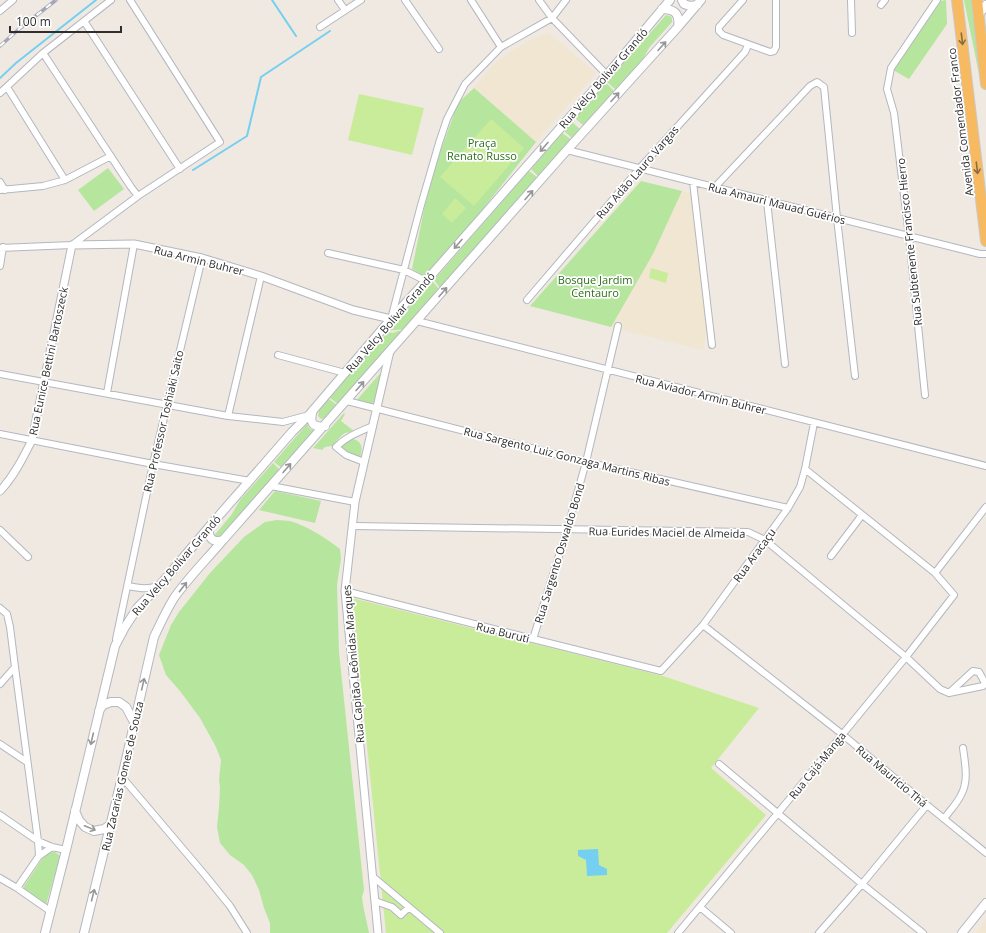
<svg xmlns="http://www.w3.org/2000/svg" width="986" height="933" font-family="'Open Sans',sans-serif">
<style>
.education{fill:#f0e6d1}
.green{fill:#b6e59e}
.pitch{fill:#c9ec9a}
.water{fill:#75cff0}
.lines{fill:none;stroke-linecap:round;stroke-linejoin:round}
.stream{stroke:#75cff0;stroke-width:2}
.minor-casing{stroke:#b4b7c1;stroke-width:8}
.tertiary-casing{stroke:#b4b7c1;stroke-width:9}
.secondary-casing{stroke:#b4b7c1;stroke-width:10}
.trunk-casing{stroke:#c9c9c9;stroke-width:12}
.minor{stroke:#fff;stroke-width:6}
.tertiary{stroke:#fff;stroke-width:7}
.secondary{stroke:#fff;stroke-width:8}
.trunk{stroke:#f8ba60;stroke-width:10}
.rail-casing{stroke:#a3a6b8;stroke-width:3.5}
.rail{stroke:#fff;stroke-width:2;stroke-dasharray:6;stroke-linecap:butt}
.oneway{stroke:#896d44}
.oneway2{stroke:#969696}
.labels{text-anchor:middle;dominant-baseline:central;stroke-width:3.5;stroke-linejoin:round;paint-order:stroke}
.street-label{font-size:11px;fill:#2e2e2e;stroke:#fff}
.park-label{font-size:11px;fill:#2c6e1b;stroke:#fff}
</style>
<rect width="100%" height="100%" fill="#efe9e1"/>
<path class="education" d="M 549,33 L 596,73 L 536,142 L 474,88 L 491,67 L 504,56 L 530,40 Z
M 682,191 L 692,193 L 708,334 L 706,334 L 703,350 L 611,327 L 653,254 Z
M 986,920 L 986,933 L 976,933 Z"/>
<path class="green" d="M 946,0 L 947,24 L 909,79 L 893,70 L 941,1 Z
M 964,0 L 974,0 L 981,84 Z
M 666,15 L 670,16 L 672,18 L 672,22 L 649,48 L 641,63 L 616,90 L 607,82 Z
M 606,83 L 615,92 L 584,126 L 575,118 Z
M 474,88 L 536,142 L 459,239 L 426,276 L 422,275 L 412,269 L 425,205 L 435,166 L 458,103 Z
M 572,122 L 581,130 L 573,139 L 564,131 Z
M 562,133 L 572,140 L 539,177 L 531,169 Z
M 108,168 L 124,189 L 94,211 L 78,190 Z
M 529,171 L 538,178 L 440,288 L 434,280 Z
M 641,181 L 682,191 L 653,254 L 611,327 L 530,306 Z
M 432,281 L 439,289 L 403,330 C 398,329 395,331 390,330 Z
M 398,331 L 402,331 L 338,404 L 330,398 L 360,362 L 388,332 L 393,333 Z
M 383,370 L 375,402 L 370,404 L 356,401 Z
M 329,399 L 337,405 L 325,418 L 321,419 L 318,416 L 319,410 Z
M 344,413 L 345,414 L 341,421 L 354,431 L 345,433 L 341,436 L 332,446 L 325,447 L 322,450 L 313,448 Z
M 307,424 L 309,428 L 314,431 L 282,468 L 274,462 Z
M 353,439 C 364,442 362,450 360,459 L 351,456 L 341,448 C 342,443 348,440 353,439 Z
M 273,463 L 280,470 L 219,539 L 213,537 L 232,514 L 240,500 Z
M 275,491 L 321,501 L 315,523 L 259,510 Z
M 277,520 C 281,520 286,521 290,521 C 306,525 327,539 340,549 L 341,559 L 337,585 L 339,652 L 361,862 L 364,890 L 362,897 L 363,905 L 369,933 L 270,933 L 270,923 L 264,908 L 259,890 L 252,875 L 244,865 L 230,855 L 220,843 L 217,827 L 219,808 L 220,787 L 219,780 L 221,760 L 216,747 L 200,718 L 180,691 L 166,675 L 159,655 L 171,625 L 179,612 L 210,573 L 244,537 L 265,522 Z
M 47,852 L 55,852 L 60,856 L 46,905 L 22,889 Z"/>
<path class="pitch" d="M 359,94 L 424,108 L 412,155 L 348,140 Z
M 491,119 L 524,148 L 474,206 L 440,177 Z
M 455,198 L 466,208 L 452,223 L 442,214 Z
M 651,268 L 668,273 L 666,283 L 649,278 Z
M 352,598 L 663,676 L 759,708 L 711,768 L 766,815 L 667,933 L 386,933 Z"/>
<path class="water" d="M 598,849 L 599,865 L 607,869 L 607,875 L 587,876 L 586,860 L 578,856 L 578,850 Z"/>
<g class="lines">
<path class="stream" d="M 272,0 L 296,36
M 0,78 L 16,63 L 96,0
M 193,170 L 247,136 L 261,77 L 330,31"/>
<defs>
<path id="minor" d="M 338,0 L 345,10
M 405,0 L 439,49
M 471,0 L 501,47
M 539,0 L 552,18 L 607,75
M 743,0 L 719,27 L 719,31 L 723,35 L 770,52 L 774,51 L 776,47 L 776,0
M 851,0 L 852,33
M 881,5 L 885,0
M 0,11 L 13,0
M 84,21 L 180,169
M 320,27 L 361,0
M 43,53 L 131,187 L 138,196
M 7,87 L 65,180
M 0,93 L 43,53 L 111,0
M 567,150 L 980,254 L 986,254
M 0,182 L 5,190
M 693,182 L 712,345
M 715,187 L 810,86 L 817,82 L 824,87 L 837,218 L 855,376
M 0,190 L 43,186 L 65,180 L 111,156
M 767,201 L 785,364
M 0,248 L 72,245 L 138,196 L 220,142 L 130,0
M 328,253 L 404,270 L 426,281
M 0,266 L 3,247
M 527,300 L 639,169 L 745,52 L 748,45
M 391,319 L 421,205 L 439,143 L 447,119 L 465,84 L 501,47 L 552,18 L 566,0
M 417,321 L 986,466
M 278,355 L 345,373
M 0,374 L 228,416 L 283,422 L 309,415
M 107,393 L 134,244
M 925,395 L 909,236 L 894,113 L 887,89 L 891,68 L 937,0
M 347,401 L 586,462 L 788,508
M 228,416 L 261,276
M 0,434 L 153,464 L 250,481
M 364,462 L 346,455 L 336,447 C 347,436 359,432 373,426
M 271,486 L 355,502
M 353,526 L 748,532 L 765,540 L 906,657 L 940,689 L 949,693
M 0,530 L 28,557
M 831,556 L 862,515
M 935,573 L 986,507
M 128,586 C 139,588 147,590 157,586
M 345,591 L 533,639 L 661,671 L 703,625 L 788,508 L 800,487 L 805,469 L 814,423
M 0,608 L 7,614 L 10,627 L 15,667 L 38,841 L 39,856 L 17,888
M 703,625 L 842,734 L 927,805 L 986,853
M 116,639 L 153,464 L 202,258
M 533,639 L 567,530 L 586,462 L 618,326
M 973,671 L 979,672 L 985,683 L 983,686 L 949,693 Z
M 0,684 L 15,667
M 0,744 L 27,762
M 719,764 L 862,884 L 923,933
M 122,777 L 205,875 L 230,906 L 247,933
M 0,815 L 38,841 L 52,847 L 66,850
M 944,819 C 949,811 957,804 961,795 C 969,781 965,763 963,748
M 39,856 L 52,847
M 372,876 L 440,933
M 0,878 L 17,888 L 50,911
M 375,901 L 392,907 L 401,915 L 409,907
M 700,907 L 731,933
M 678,933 L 778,813 L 906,657 L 954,595 L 935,573 L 805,469
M 819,933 L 862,884 L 927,805"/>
<path id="tertiary" d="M 0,491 C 14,476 23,458 32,440 L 72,245 L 134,244 L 202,258 L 261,276 L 353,310 L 391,319
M 378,933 L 345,591 L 355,502 L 390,351"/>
<path id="secondary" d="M 682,0 L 684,4 L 690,6 L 697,5
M 662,9 C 675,9 680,14 678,27
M 978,16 L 986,5
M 313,410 C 309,422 312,428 325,426
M 209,527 C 208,538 212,543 223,540
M 99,711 L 103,705 L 111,702 L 119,702 L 126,707 L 134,722
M 75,811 L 79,820 L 85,827 L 94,831 L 104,829 L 111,824
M 45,933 L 66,850 L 115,646 L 125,627 L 138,607 L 161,584 L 209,527 L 292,432 L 309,415 L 391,319 L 426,281 L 607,75 L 670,0
M 84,933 L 122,777 L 154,637 C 160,624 166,611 174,598 C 188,578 207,559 223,540 L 567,150 L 678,27 L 701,0
M 962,933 L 986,903"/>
<path id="trunk" d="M 957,0 L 986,241
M 977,0 L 986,84"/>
</defs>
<use href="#minor" class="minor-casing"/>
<use href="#tertiary" class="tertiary-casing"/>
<use href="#secondary" class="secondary-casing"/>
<use href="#trunk" class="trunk-casing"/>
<use href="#minor" class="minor"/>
<use href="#tertiary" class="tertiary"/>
<use href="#secondary" class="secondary"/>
<use href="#trunk" class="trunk"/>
<defs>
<path id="rail" d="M 0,46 L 19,29 L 56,0"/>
</defs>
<use href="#rail" class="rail-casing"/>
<use href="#rail" class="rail"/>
</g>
<defs><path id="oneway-shaft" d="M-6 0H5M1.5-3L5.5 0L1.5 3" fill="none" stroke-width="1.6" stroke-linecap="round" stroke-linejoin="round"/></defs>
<g class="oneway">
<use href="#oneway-shaft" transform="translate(962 39) rotate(83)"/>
<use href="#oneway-shaft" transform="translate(977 168) rotate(83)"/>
</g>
<g class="oneway2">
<use href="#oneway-shaft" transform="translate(662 46) rotate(-48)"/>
<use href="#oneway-shaft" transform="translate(615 97) rotate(-48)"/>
<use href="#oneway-shaft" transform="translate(544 147) rotate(131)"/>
<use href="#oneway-shaft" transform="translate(529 195) rotate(-49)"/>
<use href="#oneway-shaft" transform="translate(458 244) rotate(131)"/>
<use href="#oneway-shaft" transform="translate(443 292) rotate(-49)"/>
<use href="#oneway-shaft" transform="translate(360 386) rotate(-49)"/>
<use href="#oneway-shaft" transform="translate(287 468) rotate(-49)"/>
<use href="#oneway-shaft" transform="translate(183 587) rotate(-52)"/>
<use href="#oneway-shaft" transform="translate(143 684) rotate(-77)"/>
<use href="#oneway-shaft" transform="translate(92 739) rotate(103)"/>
<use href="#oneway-shaft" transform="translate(90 828) rotate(22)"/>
<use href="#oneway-shaft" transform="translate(93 895) rotate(-76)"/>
</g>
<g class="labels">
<g class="street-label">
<text transform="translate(603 78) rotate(-49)">Rua Velcy Bolivar Grandó</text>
<text transform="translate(960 122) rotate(-97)">Avenida Comendador Franco</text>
<text transform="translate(637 172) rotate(-49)">Rua Adão Lauro Vargas</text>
<text transform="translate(777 203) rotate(14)">Rua Amauri Mauad Guérios</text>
<text transform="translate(909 242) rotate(-96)">Rua Subtenente Francisco Hierro</text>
<text transform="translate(199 260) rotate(14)">Rua Armin Buhrer</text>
<text transform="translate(390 322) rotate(-49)">Rua Velcy Bolivar Grandó</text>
<text transform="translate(48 361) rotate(-78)">Rua Eunice Bettini Bartoszeck</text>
<text transform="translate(701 394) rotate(14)">Rua Aviador Armin Buhrer</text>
<text transform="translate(163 421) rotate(-77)">Rua Professor Toshiaki Saito</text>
<text transform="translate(567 456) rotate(14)">Rua Sargento Luiz Gonzaga Martins Ribas</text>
<text transform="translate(667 532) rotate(1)">Rua Eurides Maciel de Almeida</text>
<text transform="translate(559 553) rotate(-73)">Rua Sargento Oswaldo Bond</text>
<text transform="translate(754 555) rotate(-54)">Rua Aracaçu</text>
<text transform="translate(176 565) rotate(-49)">Rua Velcy Bolivar Grandó</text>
<text transform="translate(503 632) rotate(14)">Rua Buruti</text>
<text transform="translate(353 664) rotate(-95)">Rua Capitão Leônidas Marques</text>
<text transform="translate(817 765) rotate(-51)">Rua Cajá-Manga</text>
<text transform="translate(122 776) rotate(-77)">Rua Zacarias Gomes de Souza</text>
<text transform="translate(892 776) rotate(40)">Rua Maurício Thá</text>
</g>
<g class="park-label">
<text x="482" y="142">Praça<tspan x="482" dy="13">Renato Russo</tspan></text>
<text x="595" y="279">Bosque Jardim<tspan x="595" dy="13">Centauro</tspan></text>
</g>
</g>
<path d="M10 26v6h111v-6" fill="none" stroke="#2e2e2e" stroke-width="2"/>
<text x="16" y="26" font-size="12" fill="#2e2e2e" stroke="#ffffff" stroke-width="3" paint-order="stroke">100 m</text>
</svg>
